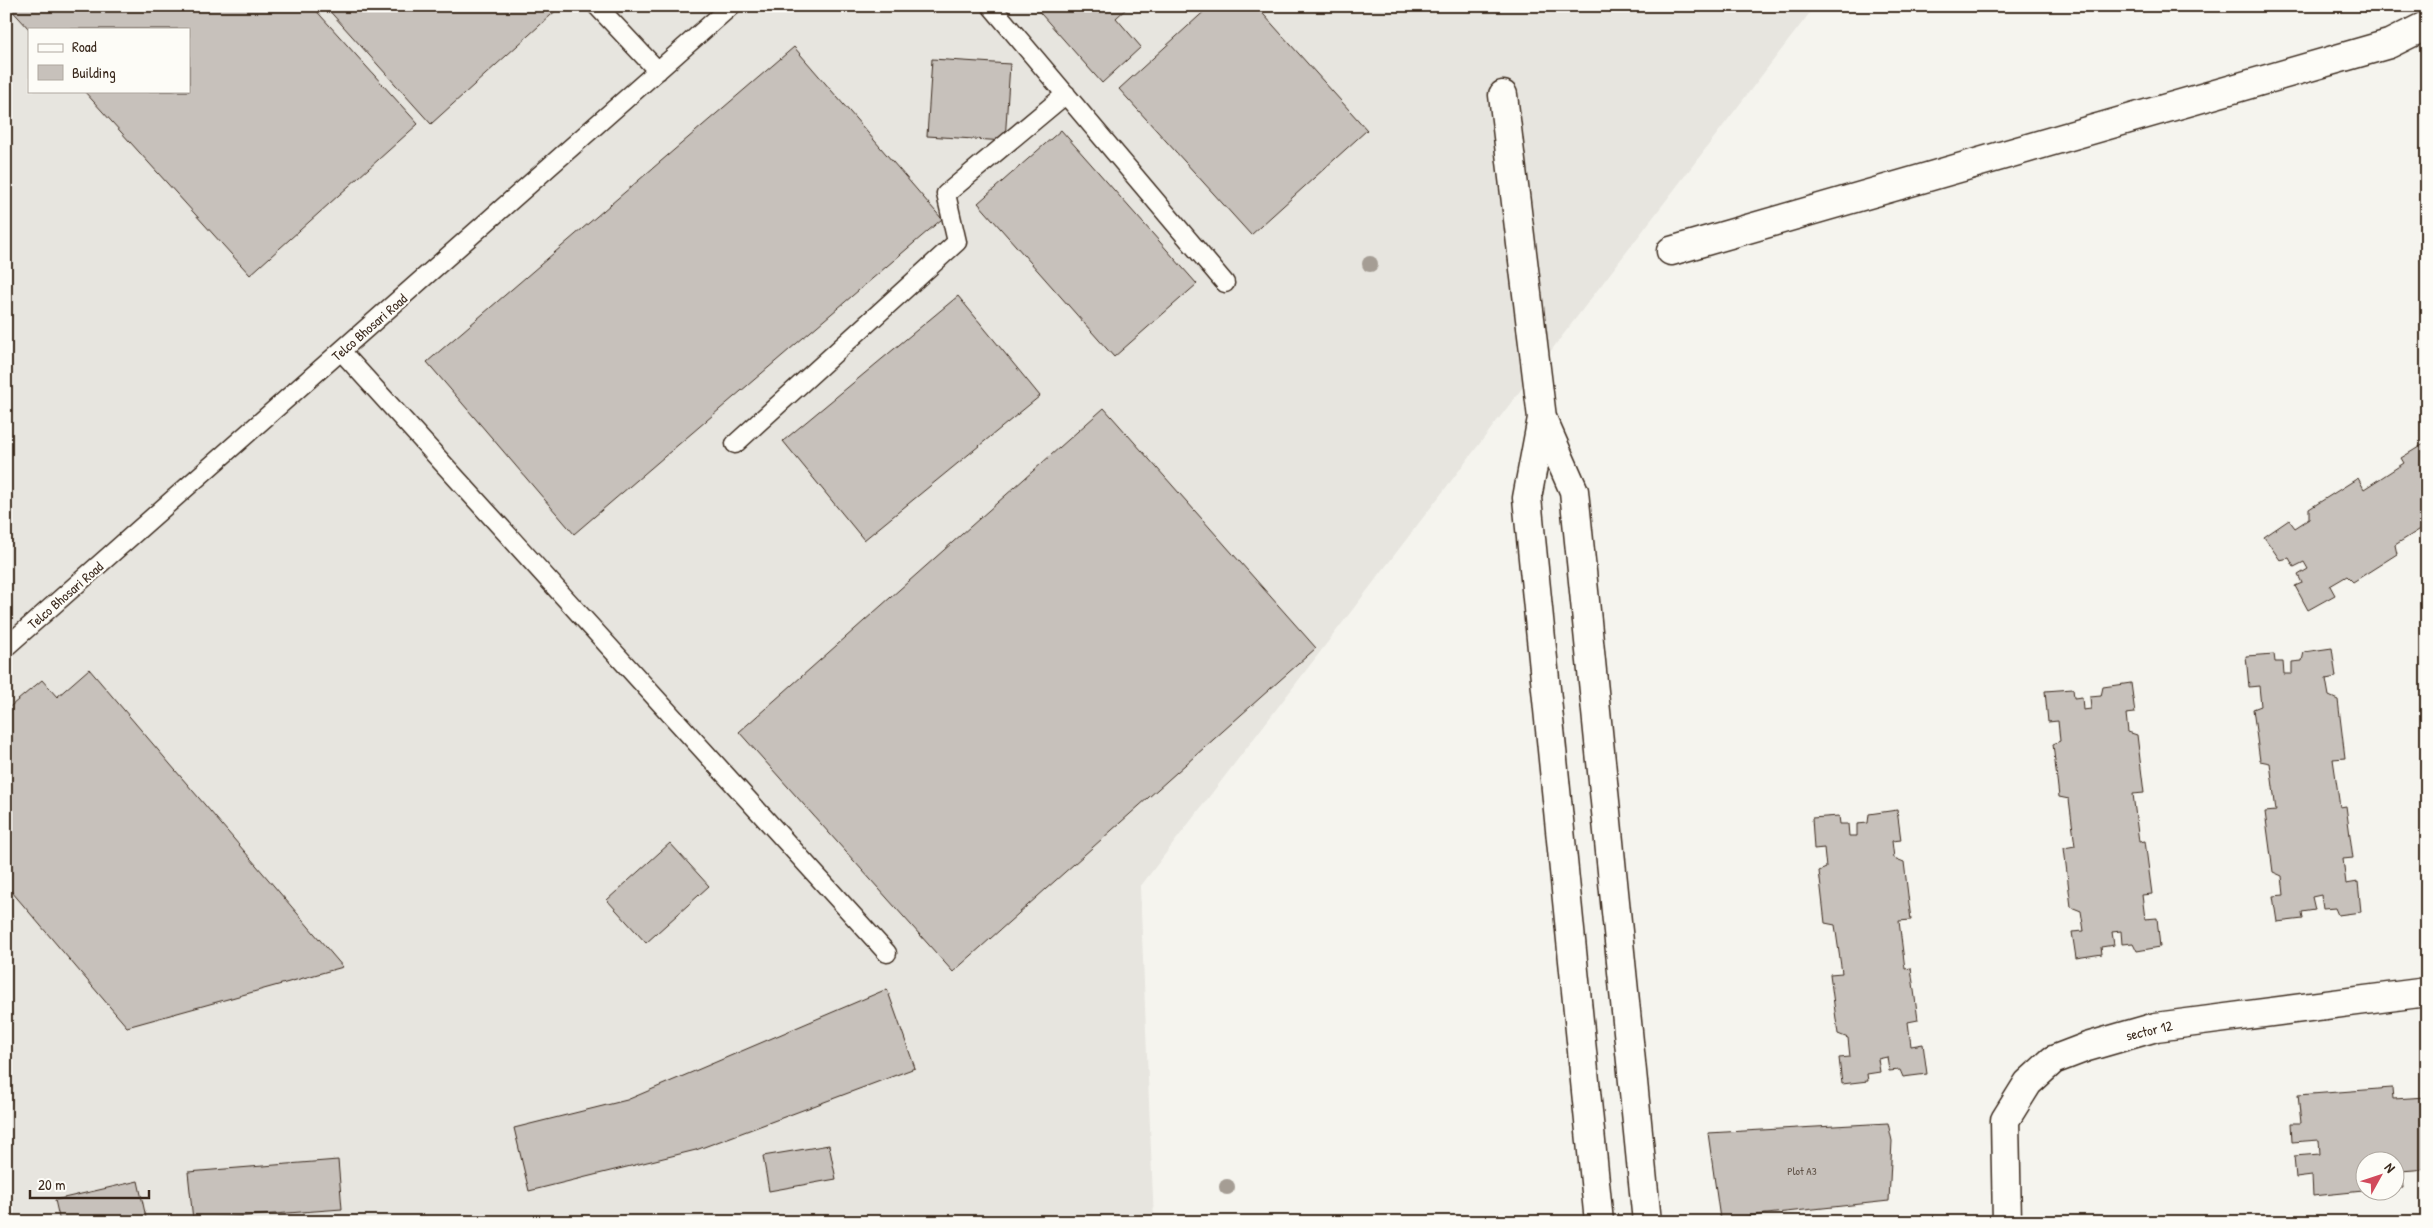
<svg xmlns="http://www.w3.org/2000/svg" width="2433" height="1228" font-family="'Patrick Hand',sans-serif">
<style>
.built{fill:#e7e5df;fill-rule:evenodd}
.building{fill:#c7c1bb;stroke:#3b2a1e}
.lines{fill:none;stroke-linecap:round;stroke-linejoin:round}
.lane-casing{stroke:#3b2a1e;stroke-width:21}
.street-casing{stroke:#3b2a1e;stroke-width:31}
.lane{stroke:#fdfcf7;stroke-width:18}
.street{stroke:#fdfcf7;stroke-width:28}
.tree{fill:#a59d94}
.labels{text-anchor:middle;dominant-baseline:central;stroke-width:4.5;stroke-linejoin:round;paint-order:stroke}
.number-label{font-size:11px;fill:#5e5045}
.street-label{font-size:14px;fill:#3b2a1e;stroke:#fdfcf7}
</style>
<rect width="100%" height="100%" fill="#f5f4ee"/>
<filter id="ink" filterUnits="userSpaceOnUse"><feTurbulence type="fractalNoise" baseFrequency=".02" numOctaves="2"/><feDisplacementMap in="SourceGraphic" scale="10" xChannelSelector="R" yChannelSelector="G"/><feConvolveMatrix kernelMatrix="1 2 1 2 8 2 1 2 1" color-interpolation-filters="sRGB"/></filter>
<g filter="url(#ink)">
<path class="built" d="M 6,6 L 1815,6 L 1140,887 L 1154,1222 L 6,1222 ZM 29,29 L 189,29 L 189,91 L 29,91 Z"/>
<path class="building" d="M 8,6 L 312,6 L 418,124 L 250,275 L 84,91 L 189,91 L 189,29 L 29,29 Z
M 325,6 L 561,6 L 431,124 Z
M 1034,6 L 1129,6 L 1116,18 L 1141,47 L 1102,83 Z
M 1210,6 L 1256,6 L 1367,130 L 1251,235 L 1119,89 Z
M 794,47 L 942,219 L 574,534 L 427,362 Z
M 932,59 L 1010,64 L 1005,141 L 927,136 Z
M 1061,130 L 1197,284 L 1114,357 L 978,203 Z
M 958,296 L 1040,396 L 864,540 L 783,441 Z
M 1104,408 L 1316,648 L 953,972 L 739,732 Z
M 2427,442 L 2427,525 L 2395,545 L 2397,554 L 2353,582 L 2347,576 L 2330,586 L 2335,595 L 2308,610 L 2295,586 L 2302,583 L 2298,575 L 2308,569 L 2304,562 L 2294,567 L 2289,558 L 2280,560 L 2264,537 L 2289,520 L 2295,528 L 2309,519 L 2309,509 L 2358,478 L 2364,489 L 2404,463 L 2401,458 Z
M 2332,648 L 2336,677 L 2326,679 L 2329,696 L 2338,700 L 2345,758 L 2333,759 L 2340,807 L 2346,806 L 2353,858 L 2343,859 L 2346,884 L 2358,882 L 2361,912 L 2338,915 L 2335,908 L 2323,909 L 2321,895 L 2312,897 L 2315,910 L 2302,912 L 2303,919 L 2277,922 L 2273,896 L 2284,895 L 2282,876 L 2273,872 L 2265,812 L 2276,811 L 2270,763 L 2260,761 L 2253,709 L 2261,706 L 2259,686 L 2249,687 L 2246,656 L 2274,654 L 2275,662 L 2283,662 L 2284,674 L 2292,674 L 2292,662 L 2302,661 L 2304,652 Z
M 89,669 L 343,967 L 127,1027 L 6,885 L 6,710 L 42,680 L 57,697 Z
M 2131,683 L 2135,713 L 2126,714 L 2128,732 L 2137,735 L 2144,793 L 2133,794 L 2139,842 L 2145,841 L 2152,894 L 2142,895 L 2145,919 L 2157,918 L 2160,947 L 2137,951 L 2133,943 L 2122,944 L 2121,931 L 2112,932 L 2114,945 L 2101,947 L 2102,954 L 2076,958 L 2072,932 L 2084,931 L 2081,911 L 2071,907 L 2064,848 L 2075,846 L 2069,799 L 2059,797 L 2053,744 L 2060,741 L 2058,721 L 2048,722 L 2045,691 L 2073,689 L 2074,698 L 2082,697 L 2083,710 L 2091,709 L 2090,697 L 2101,696 L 2103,687 Z
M 1897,810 L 1901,840 L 1892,841 L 1894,858 L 1904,862 L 1911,920 L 1899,921 L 1905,969 L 1911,968 L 1918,1020 L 1908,1022 L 1911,1046 L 1923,1044 L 1927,1074 L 1903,1077 L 1900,1070 L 1889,1071 L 1887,1057 L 1878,1059 L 1880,1072 L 1867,1074 L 1868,1081 L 1842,1084 L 1839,1058 L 1850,1057 L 1848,1038 L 1838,1034 L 1830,974 L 1842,973 L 1835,925 L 1825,923 L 1819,871 L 1826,868 L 1824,848 L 1814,849 L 1812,818 L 1839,816 L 1840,824 L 1848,824 L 1849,836 L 1857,836 L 1857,824 L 1868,823 L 1869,814 Z
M 670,843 L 709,886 L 646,943 L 607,900 Z
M 887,989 L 915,1068 L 696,1150 L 529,1191 L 514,1128 L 627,1100 Z
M 2392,1088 L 2393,1099 L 2427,1097 L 2427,1169 L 2401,1171 L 2403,1188 L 2396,1189 L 2396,1160 L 2366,1160 L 2366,1190 L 2373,1190 L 2313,1196 L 2312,1176 L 2296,1178 L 2294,1156 L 2320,1154 L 2319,1140 L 2292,1142 L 2291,1123 L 2301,1123 L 2298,1095 Z
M 1888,1123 L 1892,1141 L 1889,1201 L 1720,1219 L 1708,1133 Z
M 829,1145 L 836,1179 L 769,1191 L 763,1156 Z
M 338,1160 L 342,1209 L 193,1220 L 188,1172 Z
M 138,1181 L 147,1222 L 60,1222 L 55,1200 Z"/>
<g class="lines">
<defs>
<path id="lane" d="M 597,6 L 658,71
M 991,6 L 1225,283
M 341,351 L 887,953
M 735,444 L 957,242 L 946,194 L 1066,94
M 6,647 L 731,6"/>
<path id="street" d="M 1503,95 L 1542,418 L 1574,491 L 1647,1222
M 1671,251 L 2389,44 L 2427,25
M 1542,418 L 1527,498 L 1599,1222
M 2007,1222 L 2005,1120 L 2028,1083 L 2053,1060 L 2087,1047 L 2156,1027 L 2427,992"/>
</defs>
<use href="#lane" class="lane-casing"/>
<use href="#street" class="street-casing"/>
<use href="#lane" class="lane"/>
<use href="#street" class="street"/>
</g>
<g class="tree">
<circle cx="1370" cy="264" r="8"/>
<circle cx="1227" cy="1187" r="8"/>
</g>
</g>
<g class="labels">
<g class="number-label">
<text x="1802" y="1171">Plot A3</text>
</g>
<g class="street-label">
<text transform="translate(369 327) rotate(-41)">Telco Bhosari Road</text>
<text transform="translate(65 595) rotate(-41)">Telco Bhosari Road</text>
<text transform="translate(2149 1030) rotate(-13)">sector 12</text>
</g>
</g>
<rect width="2433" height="1228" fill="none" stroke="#fdfcf7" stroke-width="25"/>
<rect x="12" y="12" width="2408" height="1203" fill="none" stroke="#3b2a1e" stroke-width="2" filter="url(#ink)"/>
<rect x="28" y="28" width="162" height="65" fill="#fdfcf7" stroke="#afa8a0"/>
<rect x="38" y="44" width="25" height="8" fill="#fdfcf7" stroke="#afa8a0"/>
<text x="72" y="52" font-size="15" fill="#3b2a1e">Road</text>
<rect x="38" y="65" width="25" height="15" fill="#c7c1bb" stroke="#afa8a0"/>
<text x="72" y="78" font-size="15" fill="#3b2a1e">Building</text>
<g transform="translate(2380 1176) rotate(50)"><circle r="24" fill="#fdfcf7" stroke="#afa8a0"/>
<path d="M0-4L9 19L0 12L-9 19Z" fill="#d1495b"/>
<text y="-8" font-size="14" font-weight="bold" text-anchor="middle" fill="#3b2a1e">N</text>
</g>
<path d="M30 1190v8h119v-8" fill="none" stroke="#3b2a1e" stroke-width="2.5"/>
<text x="38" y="1190" font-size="15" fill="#3b2a1e" stroke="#fdfcf7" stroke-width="4" paint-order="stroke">20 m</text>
</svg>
